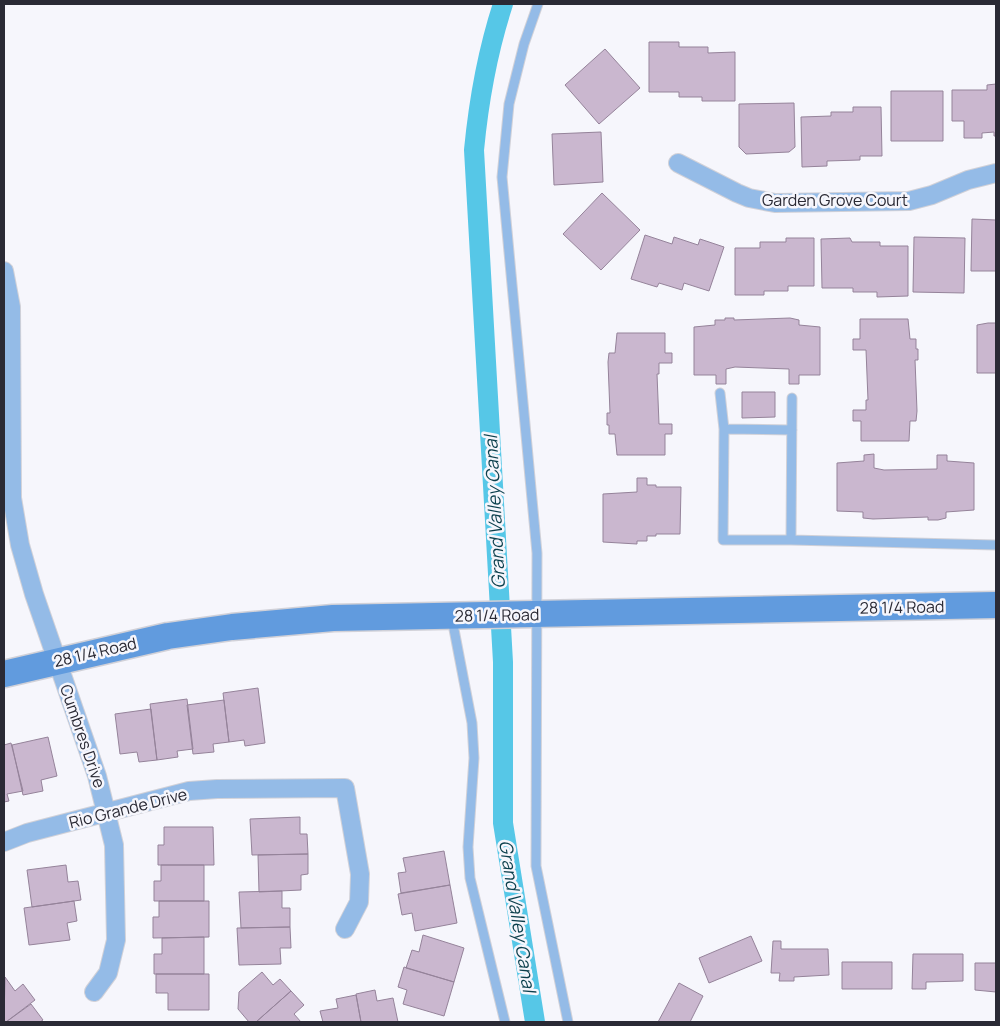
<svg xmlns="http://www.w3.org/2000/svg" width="1000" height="1026" font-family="Manrope,sans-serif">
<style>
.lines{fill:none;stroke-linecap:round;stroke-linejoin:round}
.canal{stroke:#56c7e7;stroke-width:20}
.building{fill:#cab7cf;stroke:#95839a}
.service-casing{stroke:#d1d1d8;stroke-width:11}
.minor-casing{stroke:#d1d1d8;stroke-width:20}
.secondary-casing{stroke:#d1d1d8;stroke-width:29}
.service{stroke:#94bbe7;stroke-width:9}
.minor{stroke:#94bbe7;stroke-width:18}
.secondary{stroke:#619bde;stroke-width:26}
.labels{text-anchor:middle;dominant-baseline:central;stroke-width:5;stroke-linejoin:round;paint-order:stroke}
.street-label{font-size:16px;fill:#2a2a35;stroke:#f6f6fc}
.water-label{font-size:18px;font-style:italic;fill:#0b3f4c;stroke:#f6f6fc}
</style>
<rect width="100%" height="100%" fill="#f6f6fc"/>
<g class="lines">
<path class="canal" d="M 503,4 C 487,53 479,98 474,150 L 503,662 L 503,823 L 535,1022"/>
</g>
<path class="building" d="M 649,42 L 679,42 L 679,47 L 708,47 L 708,53 L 735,52 L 735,101 L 702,101 L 702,97 L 679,97 L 679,92 L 649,92 Z
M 605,49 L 640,88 L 599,124 L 565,85 Z
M 996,84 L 996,136 L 994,136 L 994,132 L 982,133 L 982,138 L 964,138 L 964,121 L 952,121 L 952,90 L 987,90 L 987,85 Z
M 891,91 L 943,91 L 943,141 L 891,141 Z
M 794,103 L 795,147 L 789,152 L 746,154 L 739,147 L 739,104 Z
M 853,107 L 881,107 L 882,156 L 860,156 L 860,160 L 827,161 L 827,166 L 802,167 L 801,117 L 831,116 L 831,112 L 853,112 Z
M 601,132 L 603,182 L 554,185 L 552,134 Z
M 602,193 L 640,230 L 601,270 L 563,234 Z
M 972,219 L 996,220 L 996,271 L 971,271 Z
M 645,235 L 672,244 L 674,237 L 698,245 L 700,239 L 724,247 L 709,291 L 684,283 L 682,290 L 659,283 L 657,287 L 631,279 Z
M 914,237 L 965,238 L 964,293 L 913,292 Z
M 786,238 L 814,238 L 814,286 L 788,286 L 788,291 L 764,291 L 764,295 L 735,295 L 735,248 L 760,248 L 760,242 L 786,242 Z
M 850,238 L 852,242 L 880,242 L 880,246 L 908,246 L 908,296 L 877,297 L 877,292 L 853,292 L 853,288 L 822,288 L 821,239 Z
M 725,318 L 734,318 L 734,320 L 790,318 L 799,320 L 799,325 L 820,327 L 820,375 L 799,375 L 799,384 L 789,384 L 789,369 L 735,367 L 726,369 L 726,384 L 716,384 L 716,375 L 694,375 L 694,327 L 715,325 L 715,320 L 725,320 Z
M 860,319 L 908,319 L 910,339 L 916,339 L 916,349 L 918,349 L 918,360 L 915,360 L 917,411 L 916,421 L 910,421 L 909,441 L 861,441 L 861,421 L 853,421 L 853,410 L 866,410 L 866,400 L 868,400 L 866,350 L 853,350 L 853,339 L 860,339 Z
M 988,323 L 996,323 L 996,373 L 977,373 L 977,325 Z
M 617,333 L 665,333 L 665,353 L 672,353 L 672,363 L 659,363 L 659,374 L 657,374 L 659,424 L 672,424 L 672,434 L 665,434 L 665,455 L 617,455 L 615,434 L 609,434 L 609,425 L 607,425 L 607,413 L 610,413 L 608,362 L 609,353 L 615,353 Z
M 742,392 L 775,392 L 775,417 L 742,418 Z
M 874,454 L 874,468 L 884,470 L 937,469 L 937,455 L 947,455 L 947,461 L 974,463 L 974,510 L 946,512 L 946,518 L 938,520 L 928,520 L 928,517 L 873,519 L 863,518 L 863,512 L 837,511 L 837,463 L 864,461 L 864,455 Z
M 637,478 L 647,478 L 647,485 L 656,485 L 656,487 L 681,487 L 680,534 L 656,534 L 656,536 L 647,536 L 647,541 L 637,541 L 637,544 L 603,542 L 603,494 L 637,492 Z
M 258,688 L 265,743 L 245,746 L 244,740 L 229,742 L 223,693 Z
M 187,699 L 193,749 L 177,751 L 178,757 L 157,760 L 150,704 Z
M 224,700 L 229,742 L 213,744 L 214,752 L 193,754 L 187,705 Z
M 151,709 L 157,760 L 139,762 L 137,752 L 120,754 L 115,714 Z
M 48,737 L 57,776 L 41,780 L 43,791 L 23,795 L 12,745 Z
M 11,743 L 23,791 L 7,794 L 9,801 L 4,802 L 4,745 Z
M 300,817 L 300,834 L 307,834 L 308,854 L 252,855 L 250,819 Z
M 164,827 L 213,827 L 214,865 L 158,865 L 158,845 L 164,845 Z
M 444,851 L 450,885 L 401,893 L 398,873 L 406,872 L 403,858 Z
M 308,854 L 308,874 L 301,875 L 301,890 L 259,892 L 258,855 Z
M 66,865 L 68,882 L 78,881 L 81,900 L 32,907 L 27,870 Z
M 161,865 L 204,865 L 204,901 L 154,901 L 154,881 L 161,881 Z
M 450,885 L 457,923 L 415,931 L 412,913 L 402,915 L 398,894 Z
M 282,891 L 282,908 L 290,908 L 290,927 L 241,928 L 239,892 Z
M 74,901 L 77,921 L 67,923 L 70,940 L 29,945 L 24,908 Z
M 159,901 L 209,901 L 209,937 L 153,938 L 153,917 L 159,917 Z
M 290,927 L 291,948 L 280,948 L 281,964 L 239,965 L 237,928 Z
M 423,935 L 464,948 L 454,982 L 406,968 L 412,950 L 419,952 Z
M 751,936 L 762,961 L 709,983 L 699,958 Z
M 204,937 L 204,974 L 154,974 L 154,954 L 162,954 L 162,938 Z
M 773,941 L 781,941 L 781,949 L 828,949 L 829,975 L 794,977 L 794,981 L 779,981 L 780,973 L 771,973 Z
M 913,954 L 963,954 L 963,981 L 926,982 L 926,989 L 912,989 Z
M 842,962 L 892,962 L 892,989 L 842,989 Z
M 975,963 L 996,963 L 996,992 L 975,990 Z
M 404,967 L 454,982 L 444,1016 L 403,1004 L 407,990 L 398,987 Z
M 262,972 L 273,985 L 280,979 L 291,991 L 256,1022 L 249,1022 L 238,1009 L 239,992 Z
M 156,974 L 209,974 L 209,1010 L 168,1010 L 168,993 L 156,993 Z
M 5,977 L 15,991 L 23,984 L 35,1000 L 6,1022 L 4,1022 Z
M 679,983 L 703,996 L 690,1022 L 658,1022 Z
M 375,990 L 377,1001 L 393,998 L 398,1022 L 361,1022 L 356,994 Z
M 291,991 L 304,1005 L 294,1014 L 301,1022 L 256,1022 Z
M 356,995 L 361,1022 L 323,1022 L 320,1011 L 338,1008 L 336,999 Z
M 31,1004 L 43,1020 L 40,1022 L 6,1022 Z"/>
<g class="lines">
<defs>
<path id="service" d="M 538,4 L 524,44 L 509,104 L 502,177 L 537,553 L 536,866 L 568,1022
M 720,393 L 724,429 L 792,430
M 792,398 L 791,540 L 996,545
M 724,429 L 723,540 L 791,540
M 452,619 L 472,723 L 474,758 L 468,847 L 470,878 L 505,1022"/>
<path id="minor" d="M 678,163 L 737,193 L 749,198 L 775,203 L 909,201 L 932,195 L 968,180 L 996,173
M 4,271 L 11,307 L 12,498 L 20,545 L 34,594 L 97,776 L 114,845 L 116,940 L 108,973 L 94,992
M 4,842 L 27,833 L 189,791 L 217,789 L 345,788 L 360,874 L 359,902 L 345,929"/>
<path id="secondary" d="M 4,674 L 168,636 L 232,627 L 333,618 L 996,605"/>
</defs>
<use href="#service" class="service-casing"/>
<use href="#minor" class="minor-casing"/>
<use href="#secondary" class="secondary-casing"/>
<use href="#service" class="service"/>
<use href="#minor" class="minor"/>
<use href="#secondary" class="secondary"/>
</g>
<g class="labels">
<g class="street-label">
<text x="835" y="200">Garden Grove Court</text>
<text transform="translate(902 607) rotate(-1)">28 1/4 Road</text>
<text transform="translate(497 615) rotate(-1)">28 1/4 Road</text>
<text transform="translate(95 652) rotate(-13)">28 1/4 Road</text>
<text transform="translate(83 736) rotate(71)">Cumbres Drive</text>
<text transform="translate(128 808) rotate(-14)">Rio Grande Drive</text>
</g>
<g class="water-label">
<text transform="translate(494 512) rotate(-93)">Grand Valley Canal</text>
<text transform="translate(518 916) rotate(81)">Grand Valley Canal</text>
</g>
</g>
<rect width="1000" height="1026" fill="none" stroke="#2a2a35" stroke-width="10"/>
</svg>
